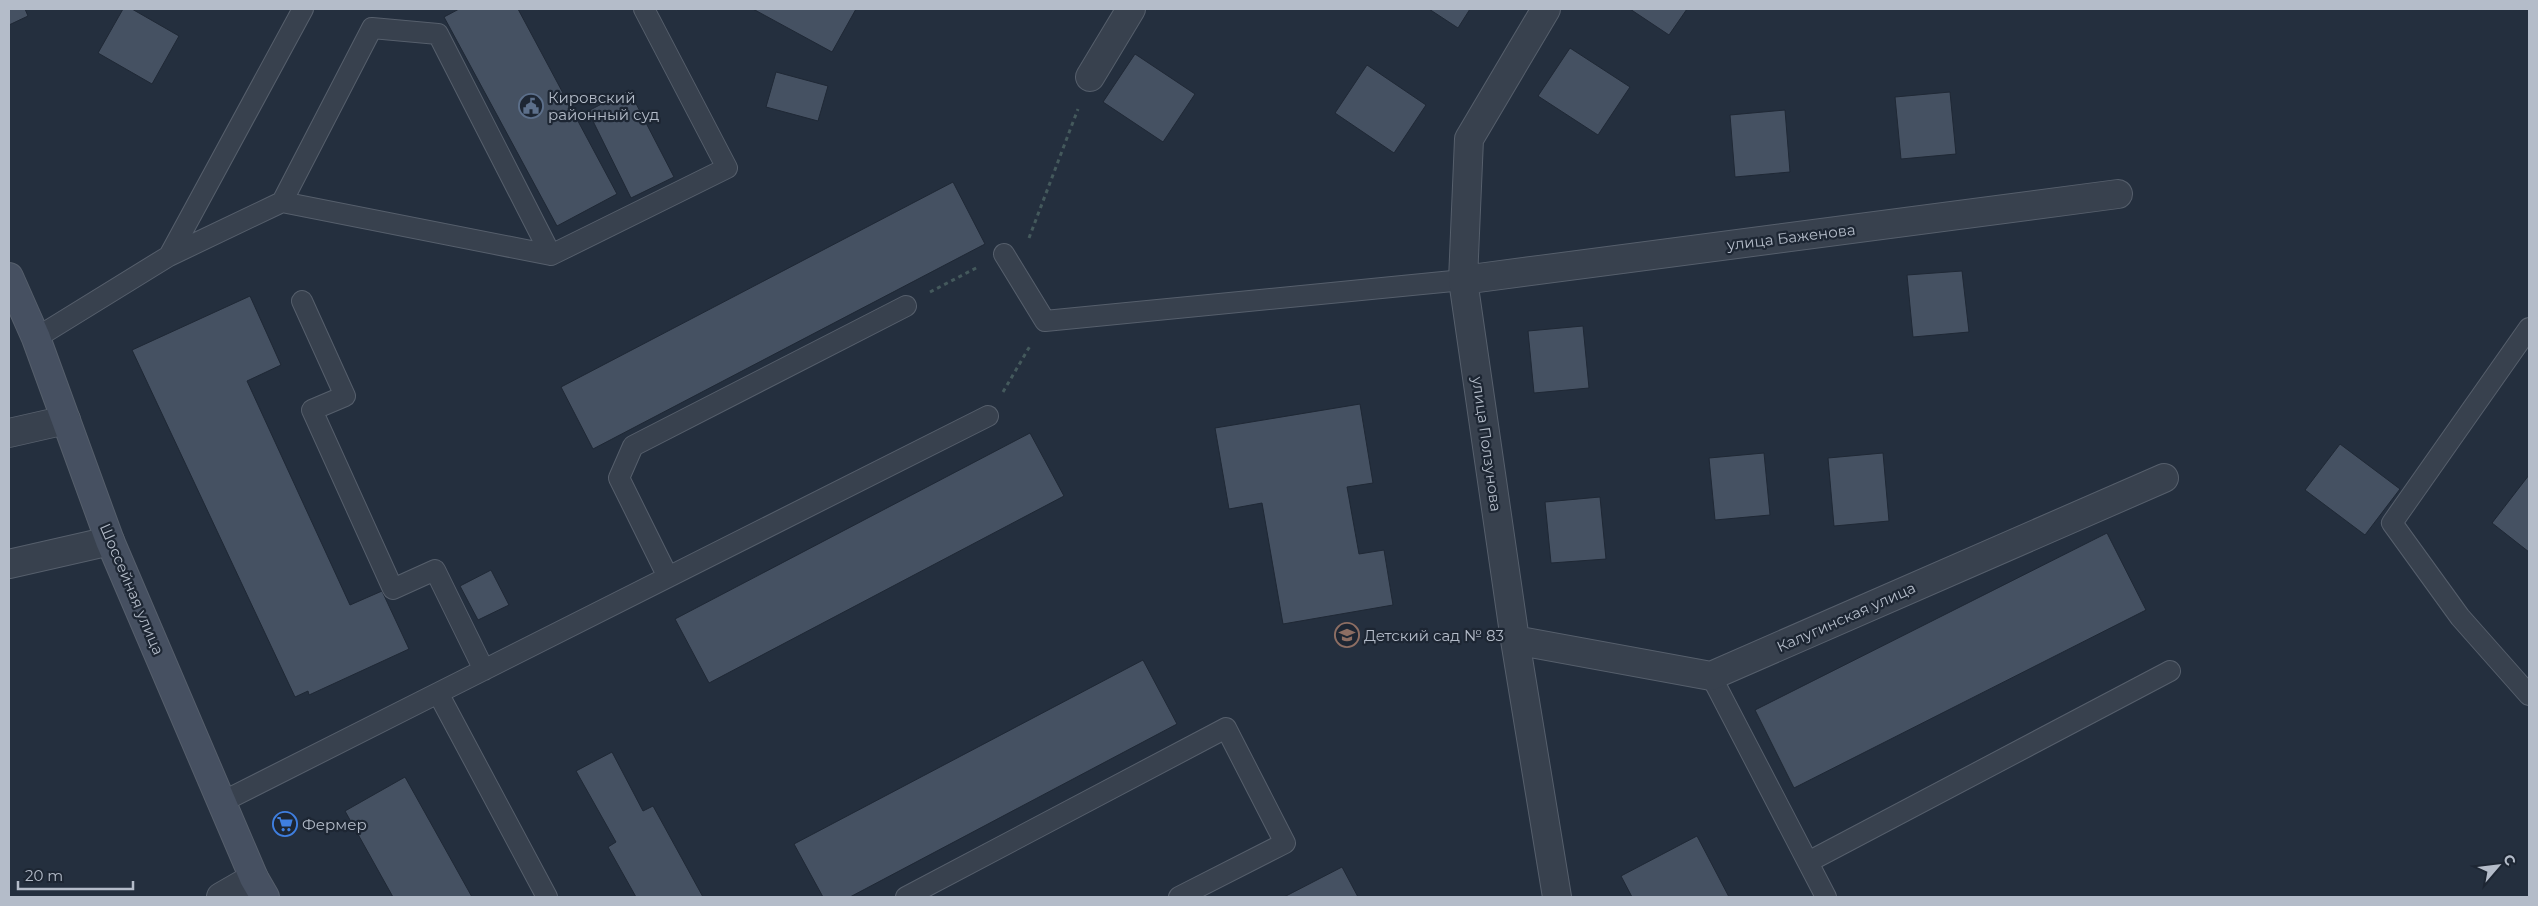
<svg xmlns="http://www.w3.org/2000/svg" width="2538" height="906" font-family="Montserrat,sans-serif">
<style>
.building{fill:#455162;stroke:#1f2835}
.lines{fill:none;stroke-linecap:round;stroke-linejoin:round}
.lane-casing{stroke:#565f6c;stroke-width:22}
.street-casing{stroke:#565f6c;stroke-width:30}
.secondary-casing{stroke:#565f6c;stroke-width:30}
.path{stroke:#44595c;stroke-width:3;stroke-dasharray:4 4;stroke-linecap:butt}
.lane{stroke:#38414e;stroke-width:20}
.street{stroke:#38414e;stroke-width:28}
.secondary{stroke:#465061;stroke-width:28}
.labels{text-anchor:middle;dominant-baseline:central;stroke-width:4.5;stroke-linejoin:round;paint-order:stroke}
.poi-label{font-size:15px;fill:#b4bcc9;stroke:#1d2633;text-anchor:start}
.street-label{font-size:15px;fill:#b4bcc9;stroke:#1d2633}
</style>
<rect width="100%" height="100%" fill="#242f3e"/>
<path class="building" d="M 9,9 L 25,9 L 28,16 L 9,25 Z
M 123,9 L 132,9 L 179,36 L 152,84 L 98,53 Z
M 459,9 L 518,9 L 617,194 L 557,226 L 444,17 Z
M 753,9 L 856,9 L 832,52 Z
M 1429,9 L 1470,9 L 1458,28 Z
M 1630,9 L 1687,9 L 1669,35 Z
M 1570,48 L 1630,87 L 1598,135 L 1538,96 Z
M 1135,54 L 1195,94 L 1163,142 L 1103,102 Z
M 1367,65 L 1426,105 L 1394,153 L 1335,113 Z
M 776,72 L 828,86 L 818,121 L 766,107 Z
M 629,90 L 674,177 L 631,198 L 588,111 Z
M 1950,92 L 1956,154 L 1901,159 L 1895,97 Z
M 1785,110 L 1790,172 L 1735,177 L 1730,115 Z
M 953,182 L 985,244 L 593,449 L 561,387 Z
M 1962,271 L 1969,332 L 1913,337 L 1907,275 Z
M 250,296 L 281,365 L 247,381 L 350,605 L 382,591 L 409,649 L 309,695 L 308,691 L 295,697 L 132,350 Z
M 1583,326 L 1589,388 L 1534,393 L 1528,331 Z
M 1360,404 L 1373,483 L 1347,487 L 1359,554 L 1384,550 L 1393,605 L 1283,624 L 1262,503 L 1229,509 L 1215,428 Z
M 1030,433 L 1064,496 L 709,683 L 675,619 Z
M 2340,444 L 2400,489 L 2365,535 L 2305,490 Z
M 1764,453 L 1770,515 L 1715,520 L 1709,458 Z
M 1883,453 L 1889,521 L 1834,526 L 1828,458 Z
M 2529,475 L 2529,552 L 2492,523 Z
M 1600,497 L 1606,559 L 1551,563 L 1545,502 Z
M 2107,533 L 2146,610 L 1794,788 L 1755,710 Z
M 491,570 L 509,605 L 478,620 L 460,586 Z
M 1143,660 L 1177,724 L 850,897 L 823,897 L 794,844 Z
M 612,752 L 643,811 L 653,806 L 703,897 L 636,897 L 608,847 L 616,842 L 576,771 Z
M 405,777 L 472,897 L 393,897 L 345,811 Z
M 1697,836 L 1729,897 L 1632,897 L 1621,876 Z
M 1342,867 L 1358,897 L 1284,897 Z"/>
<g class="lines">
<defs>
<path id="lane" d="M 1004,254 L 1045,321 L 1463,280
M 551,255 L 438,34 L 372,28 L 282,202 L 551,255 L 727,168 L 644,9
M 169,256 L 282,202
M 302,301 L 345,396 L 312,410 L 393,589 L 435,570 L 484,670
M 2529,328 L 2392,523 L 2460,617 L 2529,695
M 36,338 L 169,256 L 303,9
M 668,577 L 619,478 L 633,446 L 906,306
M 1711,676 L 1826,897
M 438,693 L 988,416
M 222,802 L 438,693 L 547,897
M 1808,862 L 2170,671
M 906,897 L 1226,728 L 1285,843 L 1179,897"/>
<path id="street" d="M 1546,9 L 1469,139 L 1463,280 L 1515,640 L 1557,897
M 1090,77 L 1131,9
M 1463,280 L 2118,194
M 9,433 L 66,420
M 9,564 L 110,541
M 1515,640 L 1711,676 L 2164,478
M 221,897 L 254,878"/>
<path id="secondary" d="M 9,277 L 36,338 L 110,541 L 254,878 L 265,897"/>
</defs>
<use href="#lane" class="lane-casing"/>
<use href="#street" class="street-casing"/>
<use href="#secondary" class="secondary-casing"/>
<path class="path" d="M 1029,238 L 1078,109
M 930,292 L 978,267
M 1003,392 L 1030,346"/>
<use href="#lane" class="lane"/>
<use href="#street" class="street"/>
<use href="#secondary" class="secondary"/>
</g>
<defs>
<symbol id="civic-ring" viewBox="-11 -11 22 22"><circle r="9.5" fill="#1d2633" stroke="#5c6f8a" stroke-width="1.5"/><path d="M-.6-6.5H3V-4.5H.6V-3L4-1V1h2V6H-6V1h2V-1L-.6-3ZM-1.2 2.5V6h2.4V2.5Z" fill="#5c6f8a"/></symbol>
<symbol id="school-ring" viewBox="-11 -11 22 22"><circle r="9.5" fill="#1d2633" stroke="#8d6e63" stroke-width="1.5"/><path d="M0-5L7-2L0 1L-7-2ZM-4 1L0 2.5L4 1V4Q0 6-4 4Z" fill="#8d6e63"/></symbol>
<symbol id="supermarket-ring" viewBox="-11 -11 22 22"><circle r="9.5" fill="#1d2633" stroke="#3f7fe0" stroke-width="1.5"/><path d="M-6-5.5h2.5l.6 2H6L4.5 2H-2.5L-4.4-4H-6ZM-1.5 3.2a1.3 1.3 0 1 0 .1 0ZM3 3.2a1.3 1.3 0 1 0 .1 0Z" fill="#3f7fe0"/></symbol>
</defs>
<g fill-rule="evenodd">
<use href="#civic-ring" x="517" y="92" width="28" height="28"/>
<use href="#school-ring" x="1333" y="621" width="28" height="28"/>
<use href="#supermarket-ring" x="271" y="810" width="28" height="28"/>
</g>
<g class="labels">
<g class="poi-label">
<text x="548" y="97">Кировский<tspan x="548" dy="17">районный суд</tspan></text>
<text x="1364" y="635">Детский сад № 83</text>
<text x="302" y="824">Фермер</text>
</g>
<g class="street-label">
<text transform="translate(1791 237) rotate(-7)">улица Баженова</text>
<text transform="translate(1487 444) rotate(82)">улица Ползунова</text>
<text transform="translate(132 589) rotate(67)">Шоссейная улица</text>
<text transform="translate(1846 617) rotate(-24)">Калугинская улица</text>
</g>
</g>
<rect width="2538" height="906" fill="none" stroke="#b4bcc9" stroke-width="20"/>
<g transform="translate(2498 866) rotate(62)" stroke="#1d2633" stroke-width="4" paint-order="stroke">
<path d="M0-4L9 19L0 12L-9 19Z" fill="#b4bcc9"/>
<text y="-8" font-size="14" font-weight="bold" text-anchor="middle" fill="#b4bcc9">С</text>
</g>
<path d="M18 881v8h115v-8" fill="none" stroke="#b4bcc9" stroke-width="2.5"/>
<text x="25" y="881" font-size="15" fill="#b4bcc9" stroke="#1d2633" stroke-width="4" paint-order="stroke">20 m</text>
</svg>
